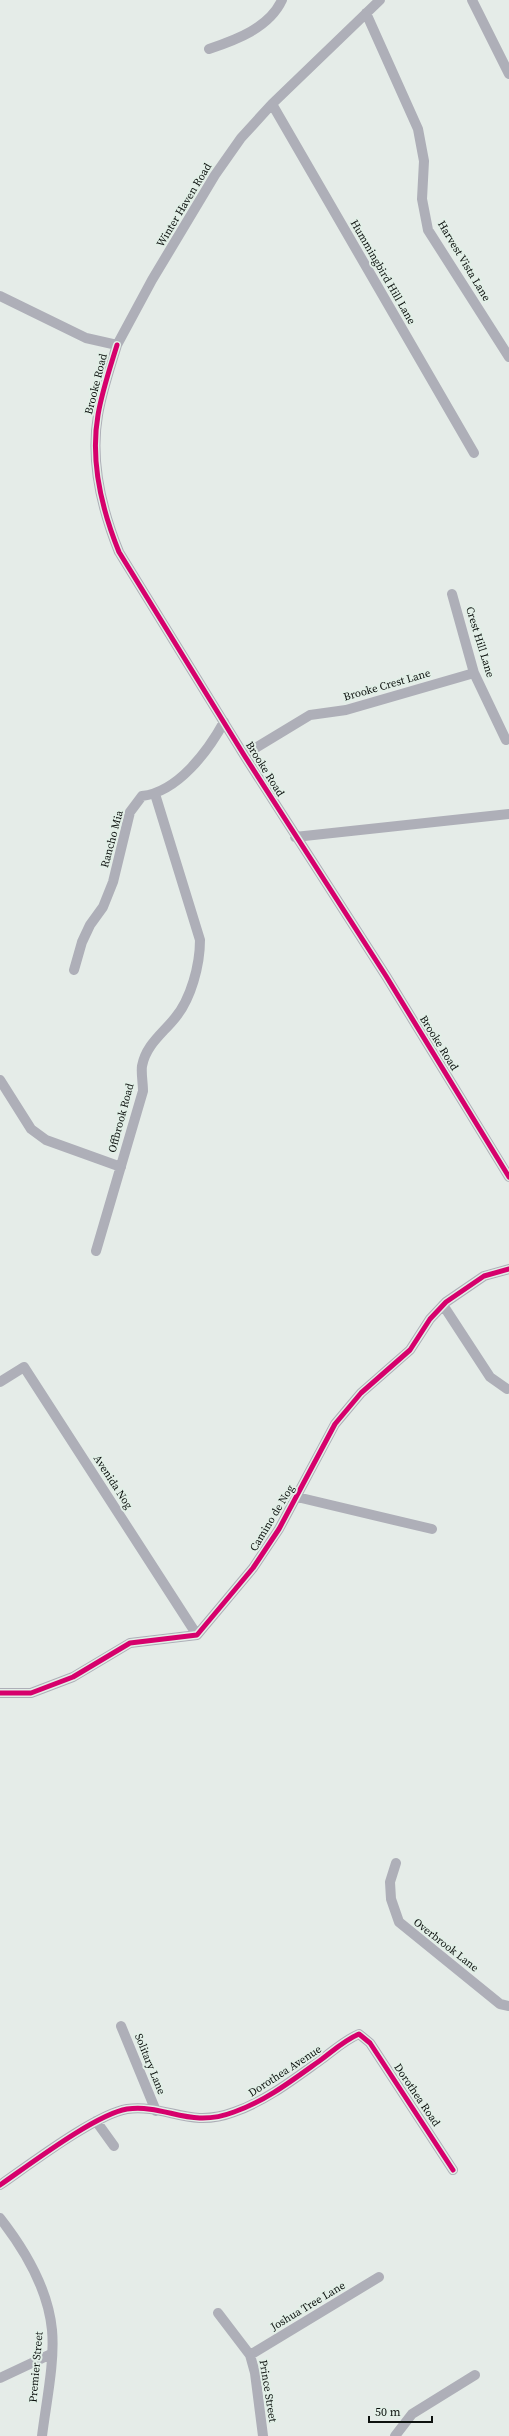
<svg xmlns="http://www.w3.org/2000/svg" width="509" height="2436" font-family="'Source Serif 4',serif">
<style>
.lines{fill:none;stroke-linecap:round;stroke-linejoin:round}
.street{stroke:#aeafb8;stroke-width:10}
.cycleway-casing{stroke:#e2efe7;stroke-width:8}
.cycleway{stroke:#d6006c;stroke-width:5}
.labels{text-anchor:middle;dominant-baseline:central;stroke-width:4;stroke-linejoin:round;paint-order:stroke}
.street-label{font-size:11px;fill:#0d120f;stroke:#e2efe7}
</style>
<rect width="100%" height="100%" fill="#e5ece8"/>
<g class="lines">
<path class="street" d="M 472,0 L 509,74
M 366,13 L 418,129 L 424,161 L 422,199 L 428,230 L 509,357
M 209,49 C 236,40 269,28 282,0
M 272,104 L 474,453
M 0,296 L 86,338 L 117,345 L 152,280 L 215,175 L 241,138 L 272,104 L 380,0
M 117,345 C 110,368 102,391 98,415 C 90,461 102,510 119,552 L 244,755 L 386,976 L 509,1177
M 452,594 L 474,673 L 506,740
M 244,755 L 310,715 L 346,710 L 474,673
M 295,837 L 509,814
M 74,970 L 82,942 L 90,925 L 103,907 L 113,882 L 130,812 L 142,796 C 178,792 208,751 224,722
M 0,1080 L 31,1129 L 46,1140 L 121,1167
M 96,1251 L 143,1091 C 143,1083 141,1073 142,1066 C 146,1045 162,1034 175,1018 C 191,999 200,965 200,940 L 155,794
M 443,1305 L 490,1377 L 507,1389
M 0,1382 L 24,1367 L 197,1635
M 297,1497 L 432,1529
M 0,1693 L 31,1693 L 73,1677 L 130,1643 L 197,1635 L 253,1568 L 279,1529 L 335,1424 L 361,1393 L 410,1350 L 430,1319 L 446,1302 L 484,1276 L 509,1269
M 396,1863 L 390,1882 L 391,1899 L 399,1922 L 500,2004 L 509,2006
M 121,2026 L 156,2111
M 96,2121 L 114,2146
M 0,2185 C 29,2165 96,2114 127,2109 C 167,2104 189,2129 234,2112 C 266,2101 294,2079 322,2059 C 334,2050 345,2040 359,2034 L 370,2043 L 453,2170
M 0,2218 C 25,2250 48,2288 52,2330 C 55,2362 46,2403 42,2436
M 218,2313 L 250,2355 L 255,2373 L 263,2436
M 250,2355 L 379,2277
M 0,2378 L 51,2354
M 395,2436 L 412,2414 L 475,2375"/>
<defs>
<path id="cycleway" d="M 117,345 C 110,368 102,391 98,415 C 90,461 102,510 119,552 L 244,755 L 386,976 L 509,1177
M 0,1693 L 31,1693 L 73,1677 L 130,1643 L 197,1635 L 253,1568 L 279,1529 L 335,1424 L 361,1393 L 410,1350 L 430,1319 L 446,1302 L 484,1276 L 509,1269
M 0,2185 C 29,2165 96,2114 127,2109 C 167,2104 189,2129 234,2112 C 266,2101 294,2079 322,2059 C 334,2050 345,2040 359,2034 L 370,2043 L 453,2170"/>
</defs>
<use href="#cycleway" class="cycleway-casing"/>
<use href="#cycleway" class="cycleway"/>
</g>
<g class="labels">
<g class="street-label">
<text transform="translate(184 205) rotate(-59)">Winter Haven Road</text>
<text transform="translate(464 261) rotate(59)">Harvest Vista Lane</text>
<text transform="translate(383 272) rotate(60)">Hummingbird Hill Lane</text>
<text transform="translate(96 384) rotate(-76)">Brooke Road</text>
<text transform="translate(480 642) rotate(73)">Crest Hill Lane</text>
<text transform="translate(387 685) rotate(-16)">Brooke Crest Lane</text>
<text transform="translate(265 769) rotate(58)">Brooke Road</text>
<text transform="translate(112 839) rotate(-75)">Rancho Mia</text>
<text transform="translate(439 1043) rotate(58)">Brooke Road</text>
<text transform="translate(121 1118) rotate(-75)">Offbrook Road</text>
<text transform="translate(113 1482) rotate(57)">Avenida Nog</text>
<text transform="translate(272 1518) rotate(-59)">Camino de Nog</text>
<text transform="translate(446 1945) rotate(38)">Overbrook Lane</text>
<text transform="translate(150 2064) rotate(68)">Solitary Lane</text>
<text transform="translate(285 2071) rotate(-33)">Dorothea Avenue</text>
<text transform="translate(417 2095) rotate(56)">Dorothea Road</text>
<text transform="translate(308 2306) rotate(-31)">Joshua Tree Lane</text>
<text transform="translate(36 2367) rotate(-85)">Premier Street</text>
<text transform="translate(268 2391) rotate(81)">Prince Street</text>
</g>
</g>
<path d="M369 2416v6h63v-6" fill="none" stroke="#0d120f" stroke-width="2"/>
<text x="375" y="2416" font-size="12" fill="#0d120f" stroke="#e2efe7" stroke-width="3" paint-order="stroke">50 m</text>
</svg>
